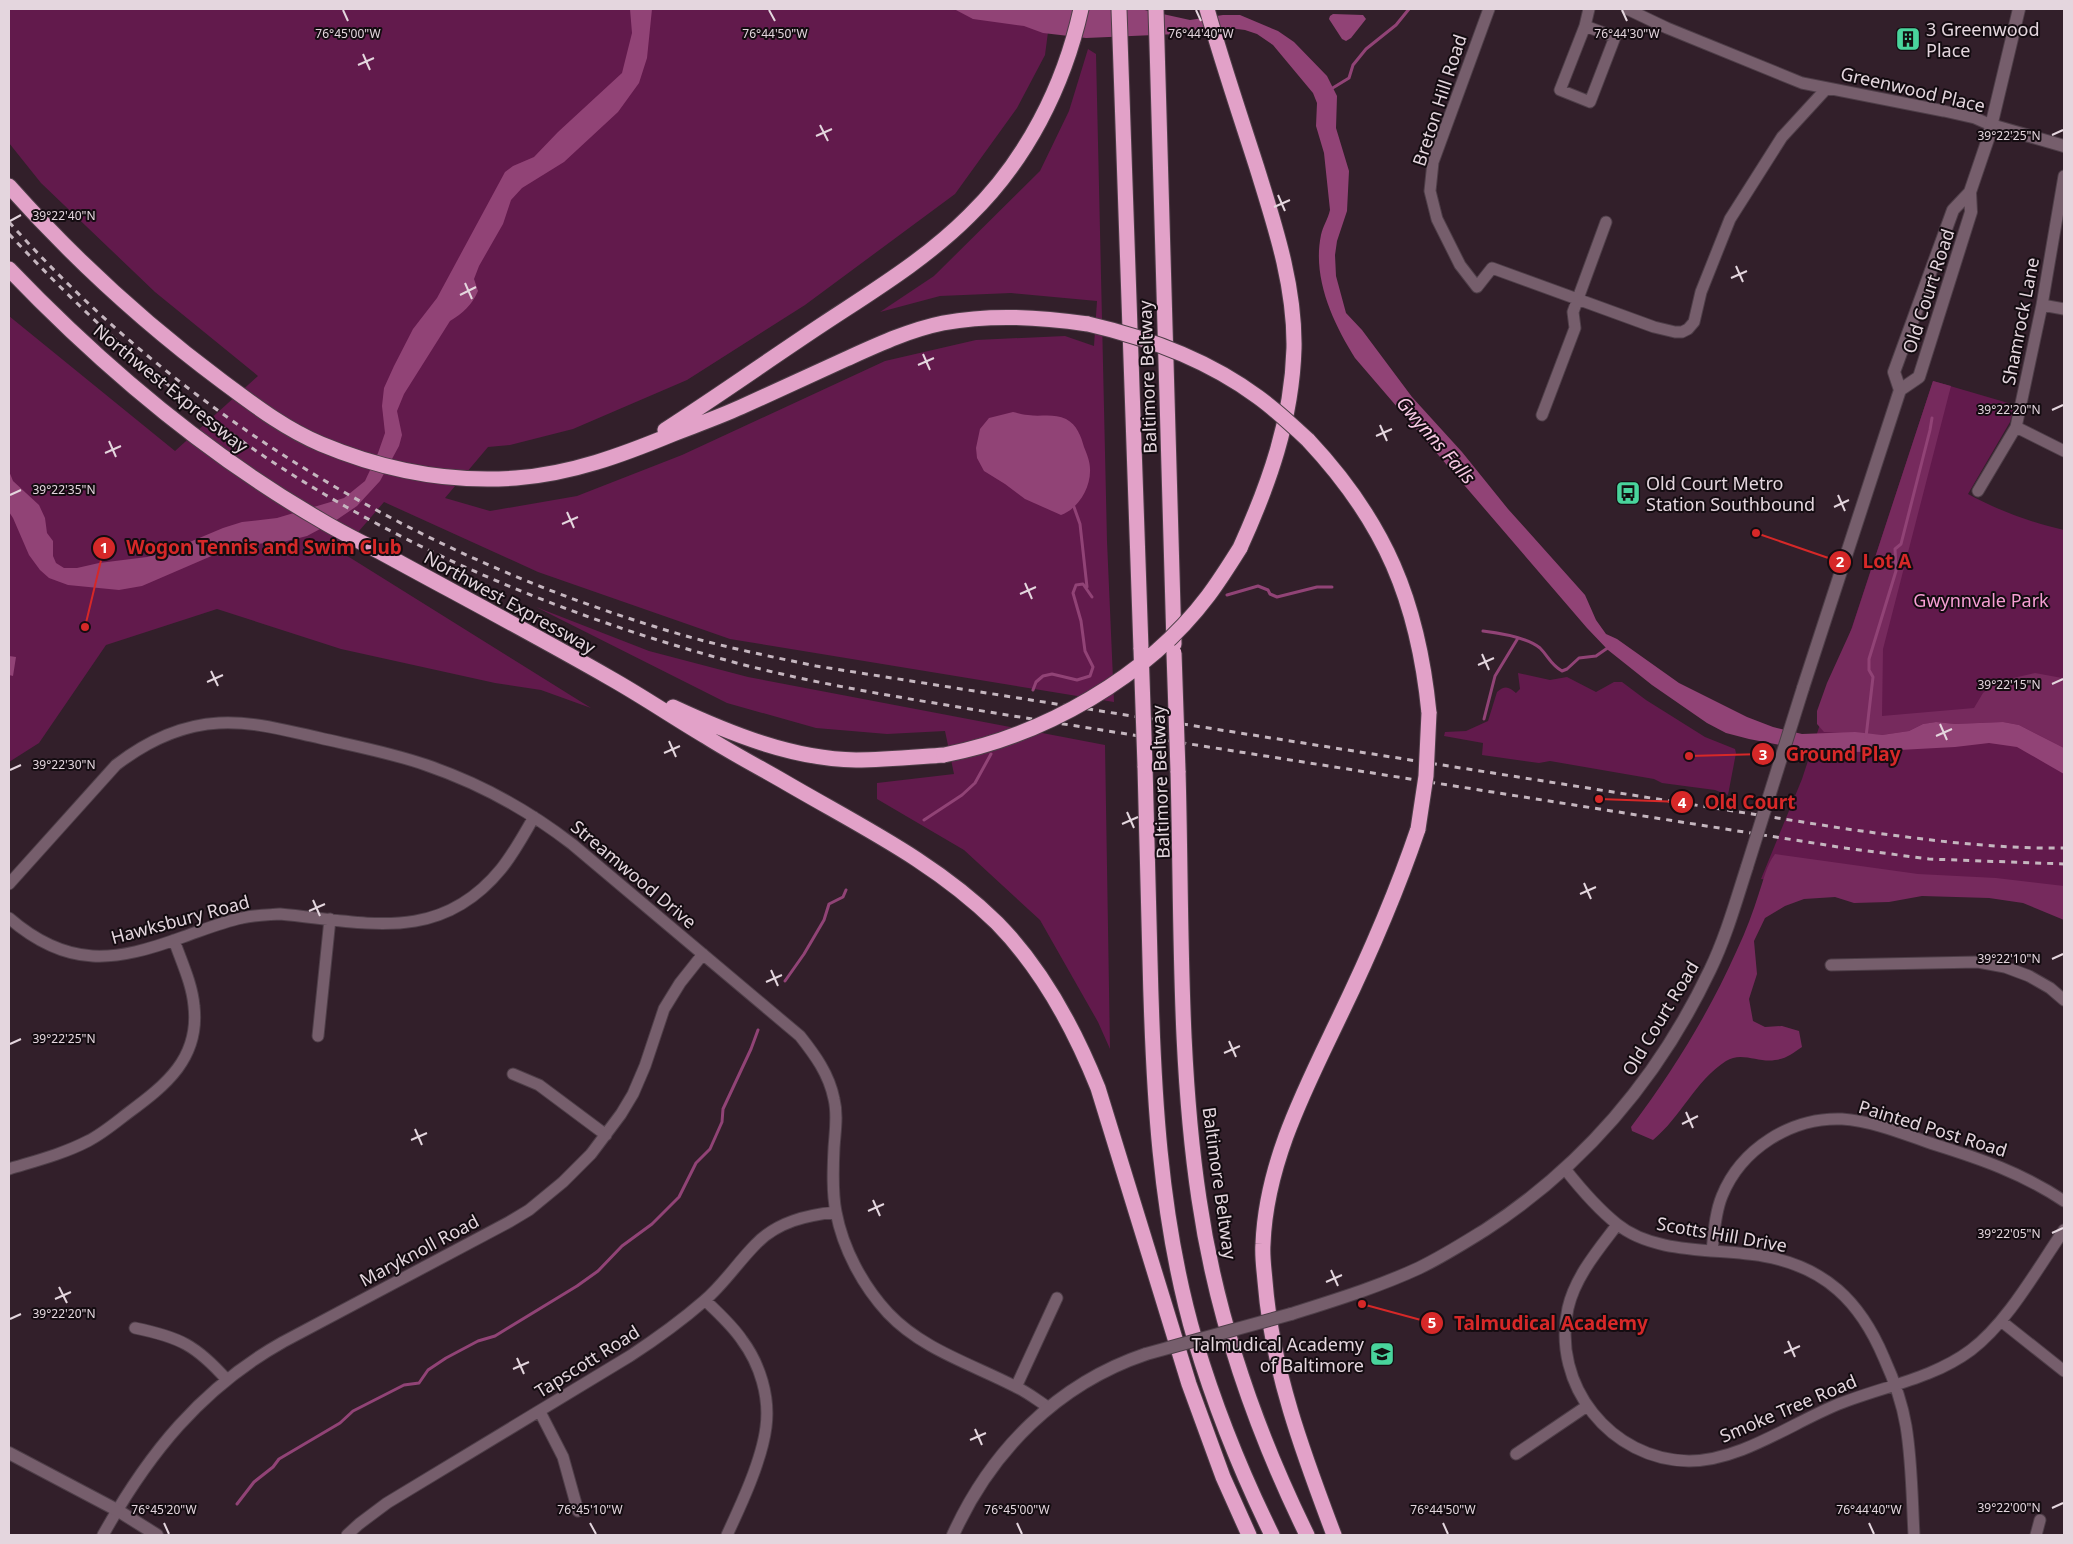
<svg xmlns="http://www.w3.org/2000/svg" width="2073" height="1544" font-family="'Noto Sans',sans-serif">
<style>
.green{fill:#621a4c}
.forest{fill:#762a5d}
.water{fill:#914376}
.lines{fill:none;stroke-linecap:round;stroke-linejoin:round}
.stream{stroke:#914376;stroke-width:3}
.minor-casing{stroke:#4e3e48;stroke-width:13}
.tertiary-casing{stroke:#4e3e48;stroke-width:14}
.secondary-casing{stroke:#4e3e48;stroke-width:14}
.motorway-casing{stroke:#4e3e48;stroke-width:17}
.minor{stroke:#765e6c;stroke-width:11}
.tertiary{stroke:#765e6c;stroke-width:12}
.secondary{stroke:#765e6c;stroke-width:12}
.motorway{stroke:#e2a1c8;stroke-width:15}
.rail{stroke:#c5b6bf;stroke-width:3;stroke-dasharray:6 6;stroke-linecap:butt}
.secondary-bridge-casing{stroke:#4e3e48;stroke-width:14;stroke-linecap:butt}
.motorway-bridge-casing{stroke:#4e3e48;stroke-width:17;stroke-linecap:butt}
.secondary-bridge{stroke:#765e6c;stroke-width:12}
.motorway-bridge{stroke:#e2a1c8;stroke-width:15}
.ticks{fill:none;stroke:#e4d6de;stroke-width:2}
.labels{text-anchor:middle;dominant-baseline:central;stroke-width:4;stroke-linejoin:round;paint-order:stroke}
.poi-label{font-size:18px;fill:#e4d6de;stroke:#140c11;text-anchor:start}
.street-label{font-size:18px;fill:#e4d6de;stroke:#140c11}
.park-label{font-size:18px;fill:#f69fd4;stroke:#140c11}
.water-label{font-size:19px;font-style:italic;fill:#f7cae4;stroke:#140c11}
.ticks-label{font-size:12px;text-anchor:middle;fill:#e4d6de;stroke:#140c11;stroke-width:4;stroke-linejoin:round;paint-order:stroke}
.leader{fill:none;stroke:#d62828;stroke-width:2}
.callout-dot{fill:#d62828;stroke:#140c11;stroke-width:2}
.mark-label{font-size:15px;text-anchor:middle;font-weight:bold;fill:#fff}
.callout-label{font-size:19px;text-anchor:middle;font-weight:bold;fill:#d62828;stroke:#140c11;stroke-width:4;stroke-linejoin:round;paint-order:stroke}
</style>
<rect width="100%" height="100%" fill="#321f2a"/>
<path class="green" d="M 9,9 L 1051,9 L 1045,55 L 1017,108 L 955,194 L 805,305 L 687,380 L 573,429 L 510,445 L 488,447 L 445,498 L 490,511 L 577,496 L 682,455 L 885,361 L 976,340 L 1065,336 L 1094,346 L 1097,301 L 1011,293 L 940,296 L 880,312 L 934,276 L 1040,171 L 1069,111 L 1088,49 L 1096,54 L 1107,541 L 1114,702 L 730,639 L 538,572 L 384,502 L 341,552 L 591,708 L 541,690 L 495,683 L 341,649 L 217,609 L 106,645 L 39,743 L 9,762 L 9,316 L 175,451 L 258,376 L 155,292 L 41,183 L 9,143 Z
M 1933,381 L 2015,405 L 2010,422 L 1968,494 C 1997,510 2032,523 2064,530 L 2064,910 L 2032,893 L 1829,886 L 1761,879 L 1802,779 Z
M 536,607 L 649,651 L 748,677 L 1105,745 L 1110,1049 L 1098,1022 L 1040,920 L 964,850 L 877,799 L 877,783 L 954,774 L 945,731 L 887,734 L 816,728 L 727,703 Z
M 1518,673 L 1550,680 L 1567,677 L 1596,692 L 1614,682 L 1622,682 L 1646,700 L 1705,737 L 1735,749 L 1736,753 L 1728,795 L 1715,790 L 1662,783 L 1654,779 L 1550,761 L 1539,763 L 1482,755 L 1483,743 L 1444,736 L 1445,732 L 1466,731 L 1488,721 L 1497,692 C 1505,685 1509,687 1516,693 L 1520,689 Z"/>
<path class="forest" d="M 1933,381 L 1951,386 L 1883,649 L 1882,716 L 1974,708 L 1983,693 L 1996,682 L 2035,673 L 2062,678 L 2064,677 L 2064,748 L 2019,725 L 2003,722 L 1955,724 L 1936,722 L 1923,724 L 1909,731 L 1882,735 L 1824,732 L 1817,724 L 1817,711 L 1827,683 L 1852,628 Z
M 1775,854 L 1918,874 L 1996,878 L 2064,886 L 2064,920 L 2023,903 L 1989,898 L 1922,896 L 1889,902 L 1854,903 L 1835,897 L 1804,899 L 1785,906 L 1765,918 L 1754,941 L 1757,974 L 1749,999 L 1753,1021 L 1765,1027 L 1782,1026 L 1799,1031 L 1802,1047 C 1793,1053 1786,1059 1775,1060 C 1759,1063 1741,1051 1726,1061 C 1695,1081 1681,1117 1653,1140 L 1632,1131 L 1631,1127 C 1673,1071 1709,1013 1737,950 C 1746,931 1753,912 1759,893 C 1764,879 1766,866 1775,854 Z"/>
<path class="water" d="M 630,9 L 652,9 L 647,58 L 639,83 L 618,112 L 564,162 L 522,188 L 511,200 L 503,224 L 479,266 L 474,279 L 478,291 C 472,305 463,313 450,321 L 404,394 L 397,411 L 402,435 L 399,446 L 380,481 L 357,506 L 335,521 L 307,536 L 283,542 L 237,545 L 142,586 L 119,590 L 68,585 L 49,578 L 40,570 L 29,555 L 13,518 L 9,512 L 9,471 L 13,481 L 39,505 L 45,518 L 47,533 L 53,541 L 53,556 L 56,563 L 64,568 L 77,568 L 99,563 L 147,557 L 166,552 L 223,528 L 242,522 L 277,518 L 344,498 L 365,481 L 378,453 L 385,433 L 382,406 L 384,388 L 394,366 L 413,329 L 437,298 L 505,172 L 513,166 L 534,157 L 558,132 L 622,73 L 632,33 Z
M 954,9 L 1140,9 L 1190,20 L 1223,15 L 1240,15 L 1278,31 L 1294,42 L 1327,76 L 1337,96 L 1336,128 L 1349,171 L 1347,211 L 1337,241 L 1335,255 L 1336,276 L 1346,313 L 1362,330 L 1412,397 L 1462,452 L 1508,509 L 1585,595 L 1596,620 L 1606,634 L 1617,639 L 1679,683 L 1747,717 L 1773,727 L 1802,734 L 1855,732 L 1882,735 L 1909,731 L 1923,724 L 1936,722 L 1955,724 L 2003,722 L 2019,725 L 2064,748 L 2064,774 L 2017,747 L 1989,743 L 1955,747 L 1862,752 L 1807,750 L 1749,739 L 1726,733 L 1707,723 L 1652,685 L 1608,650 L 1587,628 L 1355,358 C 1333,323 1312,278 1321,235 C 1323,226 1328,219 1330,210 L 1324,153 L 1316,126 L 1317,103 L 1313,93 L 1273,45 L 1257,34 L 1245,30 L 1229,28 L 1200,33 L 1086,38 L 1043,33 L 1024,26 L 973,19 Z
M 1333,14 L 1363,15 L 1366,19 L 1351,38 L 1346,41 L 1342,39 L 1329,19 L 1330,16 Z
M 1013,412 C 1018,413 1023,415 1028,415 C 1041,417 1054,413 1066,419 C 1077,425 1081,436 1084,447 C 1087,454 1090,462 1090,469 C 1091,488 1078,509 1061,515 L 1025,499 L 1005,484 L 984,471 L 977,458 L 976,448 L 980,429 L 989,418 Z
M 9,656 L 16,657 L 13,676 L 9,675 Z"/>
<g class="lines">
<path class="stream" d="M 1331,89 L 1349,78 L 1353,65 L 1366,49 L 1396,25 L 1409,9
M 1074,507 L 1080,524 L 1087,587
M 1227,595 L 1258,586 L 1268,590 L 1270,594 L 1277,597 L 1317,587 L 1332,587
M 1483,631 C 1499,633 1528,638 1540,648 C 1549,657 1550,664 1562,671 L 1567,669 L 1579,658 L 1596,656 L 1609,647
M 1033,690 L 1036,682 L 1043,676 L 1052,674 L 1077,680 L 1090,676 L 1093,667 L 1085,651 L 1081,621 L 1073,593 L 1076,585 L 1083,584 L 1092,597
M 1484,719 L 1495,676 L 1518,638
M 1866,737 L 1873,677 L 1869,670 L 1869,659 L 1896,571 L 1895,549 L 1901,544 L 1930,430 L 1932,418
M 924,820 L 962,795 L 975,783 L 991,754
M 785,981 L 804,954 L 824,920 L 829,904 L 843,897 L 846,890
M 237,1504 L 254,1482 L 273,1467 L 279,1459 L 340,1423 L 353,1411 L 404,1385 L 419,1383 L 428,1370 L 446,1358 L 478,1341 L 495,1336 L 577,1286 L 598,1271 L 622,1246 L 652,1224 L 679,1197 L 696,1163 L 710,1149 L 722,1122 L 723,1109 L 751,1049 L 758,1030"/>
<defs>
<path id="minor" d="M 1489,9 L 1433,162 L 1430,191 L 1437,219 L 1460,265 L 1477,287 L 1492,268 L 1654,327 L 1675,332 L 1682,332 L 1688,329 L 1694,322 L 1701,292 L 1730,219 L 1782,137 L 1827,88
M 1627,9 L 1667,28 L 1802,83 L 1944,111 L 1975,118 L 1991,125
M 1585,26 L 1615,37 L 1590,102 L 1560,90 L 1585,26 L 1589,9
M 2042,305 L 2064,309
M 1542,415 L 1575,328 L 1573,312 L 1606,222
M 2016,427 L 2064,451
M 1978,491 L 2016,427 L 2042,305 L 2064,176
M 9,884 L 116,765 C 146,742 181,725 219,723 C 254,721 287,731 320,738 C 355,746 392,753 426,765 C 479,783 528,810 572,844 L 800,1036 C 815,1055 829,1074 834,1099 C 838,1115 835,1132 834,1148 C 833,1169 832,1192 836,1212 C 843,1249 863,1286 888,1313 C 923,1350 972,1364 1016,1387 C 1027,1392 1037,1400 1048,1407
M 9,918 C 68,969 115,962 183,937 C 203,930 222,922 242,918 C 254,915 267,915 280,914 C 365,922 439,945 501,869 C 514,853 524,834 534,817
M 1831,965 L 1978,962 L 2005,967 L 2029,976 L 2050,988 L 2064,1000
M 318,1036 L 330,919
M 513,1074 L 539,1085 L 606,1135
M 9,1169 C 35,1161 63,1154 88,1141 C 102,1134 115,1123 128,1113 C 166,1085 200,1058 194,1006 C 192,983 181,961 174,940
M 1565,1169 C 1580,1188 1598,1209 1617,1224 C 1655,1255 1717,1248 1763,1256 C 1825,1267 1860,1301 1884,1358 C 1894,1380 1902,1402 1906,1426 C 1912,1462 1912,1499 1914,1535
M 1617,1225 C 1598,1250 1575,1277 1568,1308 C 1551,1385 1611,1460 1689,1461 C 1739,1461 1789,1425 1834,1406 C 1879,1387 1931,1380 1971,1350 C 2008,1322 2037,1269 2064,1230
M 1712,1251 C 1714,1233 1715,1213 1722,1196 C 1741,1149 1791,1117 1842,1119 C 1873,1121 1904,1134 1933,1144 C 1981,1159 2022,1173 2064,1201
M 705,1300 C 718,1313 732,1325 742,1340 C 760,1364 770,1397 766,1427 C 762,1460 741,1505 727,1535
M 2001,1321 L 2064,1371
M 135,1328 C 179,1337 196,1345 227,1380
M 1016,1387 L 1057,1298
M 540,1412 L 563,1457 L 578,1511
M 1516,1454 L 1587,1406
M 103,1535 C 148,1454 201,1388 283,1342 L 509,1222 L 529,1210 L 563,1182 L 591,1154 L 621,1114 L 633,1094 L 645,1066 L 664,1009 L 680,983 L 703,954
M 347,1535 L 359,1524 L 387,1503 L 630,1356 C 656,1339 681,1321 704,1301 C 724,1284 738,1262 756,1244 C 777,1222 807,1215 836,1212
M 2036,1535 L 2040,1520"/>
<path id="tertiary" d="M 1991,125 L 2064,146
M 9,1453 L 117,1510 L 157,1535"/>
<path id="secondary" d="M 1900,390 L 1919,377 L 1971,212 L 1970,192 L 1988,139 L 2019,9
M 1803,688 L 1900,390 L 1894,372 L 1953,210 L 1970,192
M 1291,1314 C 1335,1300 1378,1287 1419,1268 C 1442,1257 1464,1243 1485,1230 C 1585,1165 1659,1077 1710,970 C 1726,937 1736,901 1747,867
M 953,1535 C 991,1451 1057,1384 1146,1354"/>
<path id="motorway" d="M 1119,9 L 1141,649
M 1156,9 L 1174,644
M 1207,9 C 1222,62 1240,115 1257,168 C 1275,226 1295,286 1294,348 C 1292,420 1269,484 1240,548
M 9,186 C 74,259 145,324 223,382 C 254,405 285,429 321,444 C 383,470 448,483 516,478 C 571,474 622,455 673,434 C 696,425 719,417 741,407 C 776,391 811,375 846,359 C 877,345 909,330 943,323 C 992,314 1039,317 1088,324
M 9,269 C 102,366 206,454 322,521 C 342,533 363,543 384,554 C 459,595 535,635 610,678 C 642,696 673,717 705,736 C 730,752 757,766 783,781 C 858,825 934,861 997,923 C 1042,969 1074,1028 1098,1088 L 1189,1384 L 1223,1477 L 1249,1535
M 665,430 C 718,396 770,359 823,324 C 873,291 926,259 969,216 C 1026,161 1064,86 1081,9
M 1308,440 C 1385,522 1418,601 1429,713
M 673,707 C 729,733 792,759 856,760 C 885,760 915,757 944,755
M 1145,766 C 1147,830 1148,895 1150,960 C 1153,1087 1159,1217 1195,1340 C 1215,1407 1241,1472 1272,1535
M 1178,771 C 1182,913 1178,1059 1199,1199 C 1216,1316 1255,1429 1307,1535
M 1334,1535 C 1303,1453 1272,1370 1265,1281 C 1264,1269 1262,1256 1263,1244 C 1266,1164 1304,1091 1338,1020 C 1368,958 1396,894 1418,829"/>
</defs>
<use href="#minor" class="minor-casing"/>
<use href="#tertiary" class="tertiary-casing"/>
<use href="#secondary" class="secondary-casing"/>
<use href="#motorway" class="motorway-casing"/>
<use href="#minor" class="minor"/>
<use href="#tertiary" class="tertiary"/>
<use href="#secondary" class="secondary"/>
<use href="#motorway" class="motorway"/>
<path class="rail" d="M 9,222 C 181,415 409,551 656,627 C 709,644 763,655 816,666 L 1847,829 C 1919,839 1991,849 2064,848
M 9,234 C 70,299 135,361 206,415 C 362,533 545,611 733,662 C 823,686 916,700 1007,715 L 1845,848 L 1929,859 L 2064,864"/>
<defs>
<path id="secondary-bridge" d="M 1747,867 L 1803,688
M 1146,1354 L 1291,1314"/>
<path id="motorway-bridge" d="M 1088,324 C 1149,338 1208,360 1258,397 C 1276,410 1292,425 1308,440
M 1141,649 L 1145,766
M 1174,653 L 1178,771
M 944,755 C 1043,736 1147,677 1208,596 C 1220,580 1230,564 1240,548
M 1418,829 L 1426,776 L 1429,713"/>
</defs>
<use href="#secondary-bridge" class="secondary-bridge-casing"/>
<use href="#motorway-bridge" class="motorway-bridge-casing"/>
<use href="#secondary-bridge" class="secondary-bridge"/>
<use href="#motorway-bridge" class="motorway-bridge"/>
</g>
<path class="ticks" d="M 343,10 L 348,21M 769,10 L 775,21M 1196,10 L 1201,21M 1622,10 L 1627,21M 363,54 L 370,70M 358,65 L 374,58M 820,125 L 828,141M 2052,135 L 2063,130M 816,136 L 832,129M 1278,195 L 1285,211M 1274,207 L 1290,200M 10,221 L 21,215M 1736,266 L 1743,282M 1731,278 L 1747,271M 465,283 L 472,299M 460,295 L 476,287M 923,354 L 930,370M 918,365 L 934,358M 2052,410 L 2063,405M 1380,425 L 1387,441M 1376,436 L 1392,429M 109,441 L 116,457M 105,453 L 121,446M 10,495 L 21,490M 1838,495 L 1845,511M 1834,507 L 1849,500M 567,512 L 574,528M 562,524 L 578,517M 1025,583 L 1032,599M 1020,594 L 1036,587M 1482,654 L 1489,670M 1478,665 L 1494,658M 211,671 L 218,686M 207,682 L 223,675M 2052,684 L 2063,679M 1940,724 L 1947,740M 1936,736 L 1952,729M 669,741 L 676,757M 664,753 L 680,746M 10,770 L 21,765M 1127,812 L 1134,828M 1122,824 L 1138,817M 1584,883 L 1591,899M 1580,894 L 1596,887M 313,900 L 320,916M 309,911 L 325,904M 2052,959 L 2063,954M 771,970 L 778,986M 766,982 L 782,975M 1229,1041 L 1236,1057M 10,1044 L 21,1039M 1224,1053 L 1240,1046M 1686,1112 L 1693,1128M 1682,1124 L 1698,1116M 415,1129 L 422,1145M 411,1140 L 427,1133M 873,1200 L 880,1216M 868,1211 L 884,1204M 2052,1233 L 2063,1228M 1331,1270 L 1338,1286M 1326,1282 L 1342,1275M 59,1287 L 67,1303M 55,1299 L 71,1292M 10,1319 L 21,1314M 1788,1341 L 1795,1357M 1784,1353 L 1800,1346M 517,1358 L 524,1374M 513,1369 L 529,1362M 975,1429 L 982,1445M 970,1440 L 986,1433M 2052,1508 L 2063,1503M 164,1523 L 169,1534M 590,1523 L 596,1534M 1017,1523 L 1022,1534M 1443,1523 L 1448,1534M 1869,1523 L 1874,1534"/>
<defs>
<symbol id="building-square" viewBox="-11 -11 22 22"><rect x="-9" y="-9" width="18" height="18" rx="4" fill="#49d49c" stroke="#140c11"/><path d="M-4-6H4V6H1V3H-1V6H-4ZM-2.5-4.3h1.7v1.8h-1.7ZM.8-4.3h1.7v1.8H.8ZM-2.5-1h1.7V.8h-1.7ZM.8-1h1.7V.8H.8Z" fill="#111"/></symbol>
<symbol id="bus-square" viewBox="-11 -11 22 22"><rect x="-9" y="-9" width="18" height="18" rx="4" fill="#49d49c" stroke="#140c11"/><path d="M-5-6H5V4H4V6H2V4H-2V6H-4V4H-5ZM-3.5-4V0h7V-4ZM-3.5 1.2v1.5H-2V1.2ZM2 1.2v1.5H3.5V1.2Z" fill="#111"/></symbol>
<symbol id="school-square" viewBox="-11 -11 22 22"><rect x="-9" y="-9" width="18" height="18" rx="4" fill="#49d49c" stroke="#140c11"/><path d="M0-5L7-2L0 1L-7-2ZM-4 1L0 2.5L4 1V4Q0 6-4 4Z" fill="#111"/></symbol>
</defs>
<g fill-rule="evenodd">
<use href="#building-square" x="1894" y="25" width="28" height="28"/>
<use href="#bus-square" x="1614" y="479" width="28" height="28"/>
<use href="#school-square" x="1368" y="1340" width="28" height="28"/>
</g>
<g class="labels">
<g class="poi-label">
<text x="1926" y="29">3 Greenwood<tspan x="1926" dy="21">Place</tspan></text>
<text x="1646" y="483">Old Court Metro<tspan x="1646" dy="21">Station Southbound</tspan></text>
<text x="1364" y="1344" text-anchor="end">Talmudical Academy<tspan x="1364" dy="21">of Baltimore</tspan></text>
</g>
<g class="street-label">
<text transform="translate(1913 89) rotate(13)">Greenwood Place</text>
<text transform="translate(1439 100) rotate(-72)">Breton Hill Road</text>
<text transform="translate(1928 291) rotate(-72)">Old Court Road</text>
<text transform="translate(2020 321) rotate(-79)">Shamrock Lane</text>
<text transform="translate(1147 377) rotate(-92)">Baltimore Beltway</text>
<text transform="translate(171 388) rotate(39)">Northwest Expressway</text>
<text transform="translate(510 602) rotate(29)">Northwest Expressway</text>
<text transform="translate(1160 782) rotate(-92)">Baltimore Beltway</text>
<text transform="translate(634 874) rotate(40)">Streamwood Drive</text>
<text transform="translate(180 919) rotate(-15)">Hawksbury Road</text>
<text transform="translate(1660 1018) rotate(-59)">Old Court Road</text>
<text transform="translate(1933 1128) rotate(17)">Painted Post Road</text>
<text transform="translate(1220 1183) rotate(82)">Baltimore Beltway</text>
<text transform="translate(1722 1234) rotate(10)">Scotts Hill Drive</text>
<text transform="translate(419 1250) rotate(-28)">Maryknoll Road</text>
<text transform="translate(587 1361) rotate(-32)">Tapscott Road</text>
<text transform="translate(1788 1408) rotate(-23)">Smoke Tree Road</text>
</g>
<g class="park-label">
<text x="1981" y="600">Gwynnvale Park</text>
</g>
<g class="water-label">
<text transform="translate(1436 440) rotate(49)">Gwynns Falls</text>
</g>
</g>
<g class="ticks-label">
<text x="1627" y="38">76°44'30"W</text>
<text x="348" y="38">76°45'00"W</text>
<text x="775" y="38">76°44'50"W</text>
<text x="1201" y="38">76°44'40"W</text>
<text x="2009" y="140">39°22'25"N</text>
<text x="64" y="220">39°22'40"N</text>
<text x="2009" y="414">39°22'20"N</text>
<text x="64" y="494">39°22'35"N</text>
<text x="2009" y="689">39°22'15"N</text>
<text x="64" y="769">39°22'30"N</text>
<text x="2009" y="963">39°22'10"N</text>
<text x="64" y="1043">39°22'25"N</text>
<text x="2009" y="1238">39°22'05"N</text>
<text x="64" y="1318">39°22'20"N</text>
<text x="2009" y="1512">39°22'00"N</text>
<text x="164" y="1514">76°45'20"W</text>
<text x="590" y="1514">76°45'10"W</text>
<text x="1017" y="1514">76°45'00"W</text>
<text x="1443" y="1514">76°44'50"W</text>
<text x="1869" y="1514">76°44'40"W</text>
</g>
<path class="leader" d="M85 627L104 548M1756 533L1840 562M1689 756L1763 754M1599 799L1682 802M1362 1304L1432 1323"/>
<g class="callout-dot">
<circle cx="85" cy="627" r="5"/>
<circle cx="1756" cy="533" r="5"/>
<circle cx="1689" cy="756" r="5"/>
<circle cx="1599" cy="799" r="5"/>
<circle cx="1362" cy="1304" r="5"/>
<circle cx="104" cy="548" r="12"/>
<circle cx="1840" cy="562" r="12"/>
<circle cx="1763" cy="754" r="12"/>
<circle cx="1682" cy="802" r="12"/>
<circle cx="1432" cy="1323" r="12"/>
</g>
<g class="mark-label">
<text x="104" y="553">1</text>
<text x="1840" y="567">2</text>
<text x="1763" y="760">3</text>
<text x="1682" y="808">4</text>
<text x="1432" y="1328">5</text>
</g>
<g class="callout-label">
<text x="264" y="554">Wogon Tennis and Swim Club</text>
<text x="1887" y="568">Lot A</text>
<text x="1843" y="761">Ground Play</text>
<text x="1750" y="809">Old Court</text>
<text x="1551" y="1330">Talmudical Academy</text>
</g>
<rect width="2073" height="1544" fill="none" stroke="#e4d6de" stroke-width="20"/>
</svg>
